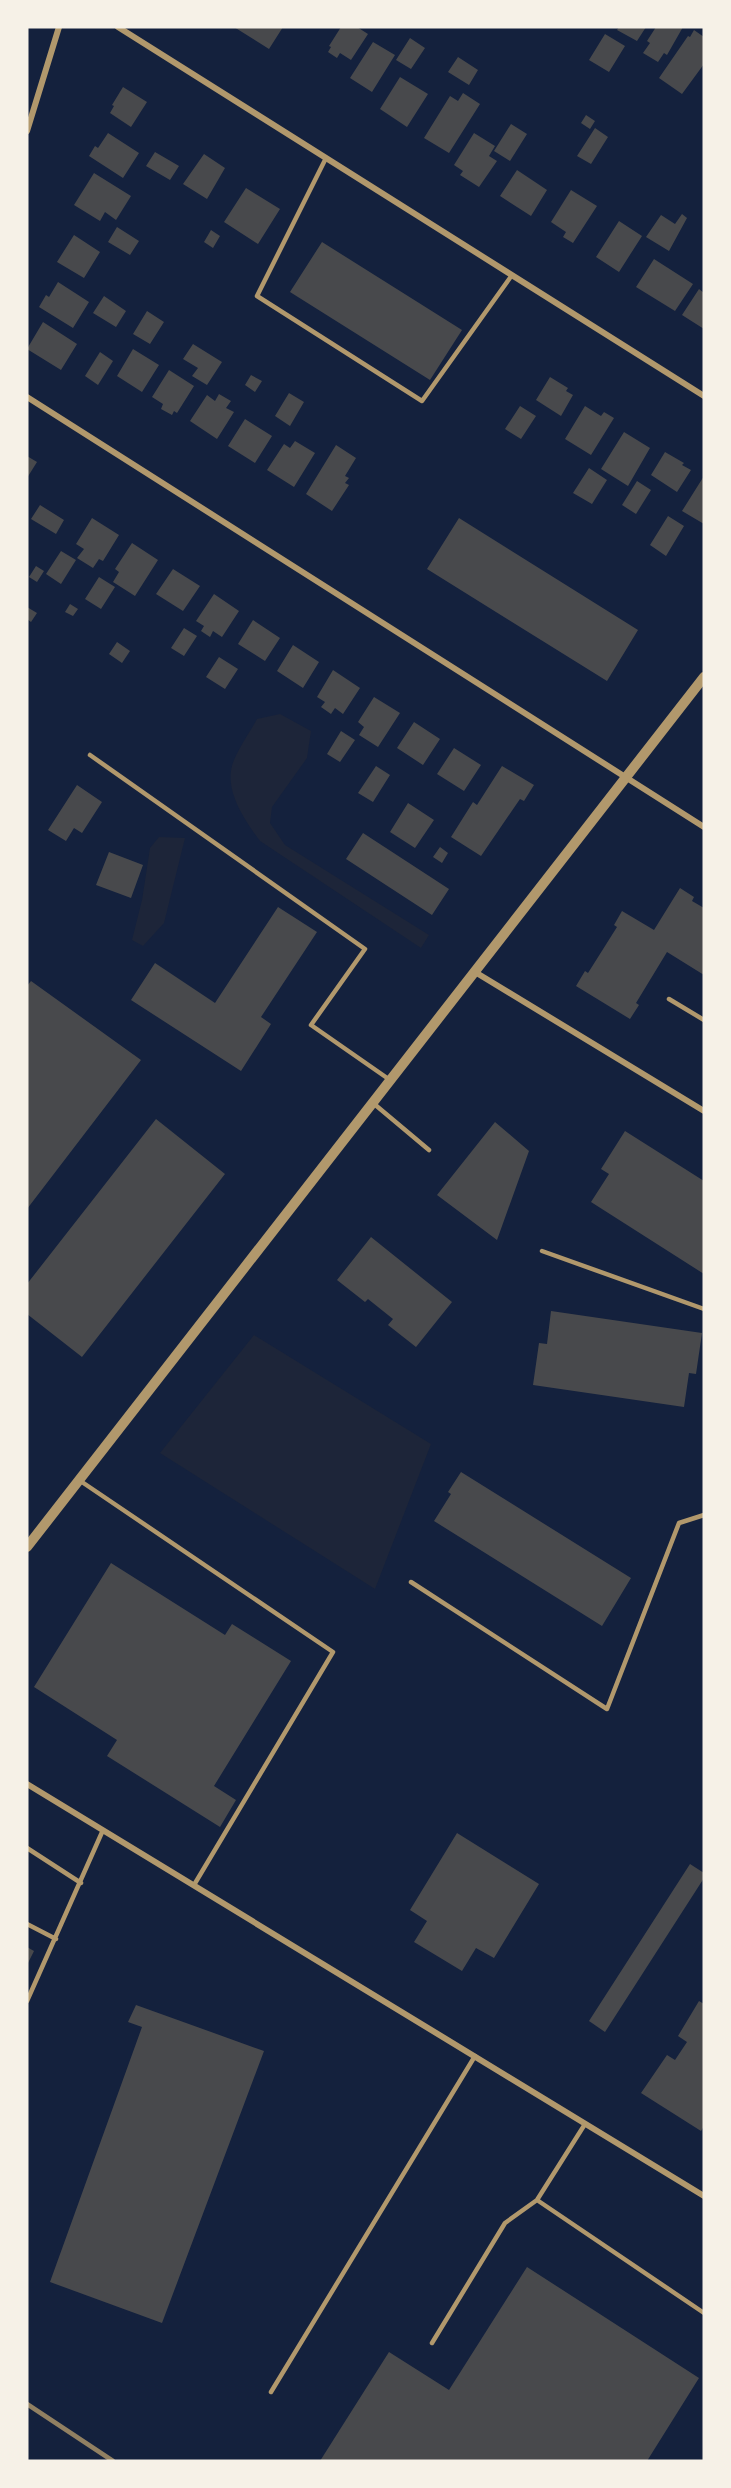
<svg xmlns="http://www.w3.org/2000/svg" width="731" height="2488" font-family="'Archivo Narrow',sans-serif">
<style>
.green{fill:#1d2539}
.building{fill:#48494c}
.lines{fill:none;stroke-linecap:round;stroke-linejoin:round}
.service{stroke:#b1986c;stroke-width:4.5}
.minor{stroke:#b1986c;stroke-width:6}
.tertiary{stroke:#b1986c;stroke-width:10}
.rail{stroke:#918062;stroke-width:4.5}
</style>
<rect width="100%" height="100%" fill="#14213d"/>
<path class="green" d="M 280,714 L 311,731 L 307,758 L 272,807 L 270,823 L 285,845 L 429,935 L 421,948 L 260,841 C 244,819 222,788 234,760 C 240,746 250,732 257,719 Z
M 159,837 L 185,838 L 164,923 L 143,946 L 132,940 L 142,900 L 150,848 Z
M 254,1335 L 431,1444 L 375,1589 L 160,1453 Z"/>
<path class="building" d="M 234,27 L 283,27 L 269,49 Z
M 341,27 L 357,27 L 368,34 L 351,60 L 340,53 L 337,58 L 328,52 L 331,47 L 329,46 Z
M 619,27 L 646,27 L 637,41 L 617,30 Z
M 656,27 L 683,27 L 667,55 L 664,53 L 658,62 L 643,53 L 650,43 L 647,41 Z
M 694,30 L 704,37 L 704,64 L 682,94 L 659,78 L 688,36 L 690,37 Z
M 605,34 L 625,46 L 609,72 L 589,60 Z
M 410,38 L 425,48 L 411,69 L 396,60 Z
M 373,42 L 395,55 L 372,92 L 350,78 Z
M 458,57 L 478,70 L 469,85 L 448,72 Z
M 400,77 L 428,94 L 407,127 L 380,109 Z
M 123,87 L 147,102 L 131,127 L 110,113 L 114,106 L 112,105 Z
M 463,93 L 480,104 L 449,153 L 424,138 L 450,96 L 458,101 Z
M 586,115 L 595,121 L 590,129 L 581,123 Z
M 511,124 L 527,134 L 510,161 L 494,151 Z
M 595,128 L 608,137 L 591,164 L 577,156 Z
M 108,133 L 139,153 L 123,178 L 89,156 L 95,146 L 98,148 Z
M 474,133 L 495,146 L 489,156 L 497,161 L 479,187 L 460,175 L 463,171 L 454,165 Z
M 155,152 L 179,166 L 170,180 L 146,166 Z
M 204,154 L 225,168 L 207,199 L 183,184 Z
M 517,170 L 547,190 L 531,216 L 500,196 Z
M 94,173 L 131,196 L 116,220 L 105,212 L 100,221 L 74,205 Z
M 246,188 L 280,209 L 258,244 L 224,222 Z
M 571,190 L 597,206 L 573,243 L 563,237 L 566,232 L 551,222 Z
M 682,214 L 687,218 L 669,251 L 646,237 L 661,215 L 675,224 Z
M 619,221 L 642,236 L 619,272 L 596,257 Z
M 117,227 L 139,241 L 130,255 L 108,242 Z
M 211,230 L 220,236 L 213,248 L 204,242 Z
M 74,235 L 100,252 L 84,278 L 57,262 Z
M 322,242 L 462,330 L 430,380 L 290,292 Z
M 654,259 L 693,284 L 675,311 L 636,287 Z
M 58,282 L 89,302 L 73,328 L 39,307 L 46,295 L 49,297 Z
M 699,289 L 704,293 L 704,329 L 682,315 Z
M 104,296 L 126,311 L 116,327 L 93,313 Z
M 147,311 L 164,322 L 150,344 L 133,334 Z
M 43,322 L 77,344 L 61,370 L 27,349 Z
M 193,344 L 222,362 L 207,385 L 192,376 L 198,368 L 183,359 Z
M 133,349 L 159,365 L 142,392 L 117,376 Z
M 100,352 L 113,361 L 98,385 L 85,376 Z
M 169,370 L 194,386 L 177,413 L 174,411 L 172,415 L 161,409 L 163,404 L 152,397 Z
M 251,375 L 262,381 L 255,392 L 245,385 Z
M 550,377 L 568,388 L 566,391 L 573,395 L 561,416 L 536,400 Z
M 289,393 L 304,402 L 290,426 L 275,416 Z
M 219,394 L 231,401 L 226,408 L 234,412 L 217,439 L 190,421 L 207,395 L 215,401 Z
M 520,406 L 536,416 L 521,439 L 505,429 Z
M 585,406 L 601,416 L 604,412 L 614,418 L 591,455 L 565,439 Z
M 245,419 L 272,436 L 255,463 L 228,446 Z
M 624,432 L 650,448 L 628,486 L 601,469 Z
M 295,441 L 315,453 L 294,487 L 267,470 L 284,444 L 290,448 Z
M 336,445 L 356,458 L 345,476 L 349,478 L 345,483 L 349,485 L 332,511 L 306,494 Z
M 665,452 L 684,463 L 682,465 L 691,470 L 677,492 L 651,475 Z
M 27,456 L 37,462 L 27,478 Z
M 589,468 L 607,480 L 592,504 L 573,493 Z
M 704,476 L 704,524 L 682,511 Z
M 637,481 L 651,490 L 636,514 L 622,505 Z
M 40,505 L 64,520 L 56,534 L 31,519 Z
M 668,516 L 684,526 L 666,556 L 650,545 Z
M 92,518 L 119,535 L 103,561 L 99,559 L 93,568 L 77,558 L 84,549 L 76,544 Z
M 459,518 L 638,630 L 607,681 L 427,569 Z
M 132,543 L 158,560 L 135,596 L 113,582 L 119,572 L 115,569 Z
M 61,551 L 76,560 L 61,584 L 46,574 Z
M 36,566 L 44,571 L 37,582 L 29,577 Z
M 173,569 L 200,586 L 183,611 L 156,594 Z
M 99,577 L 115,587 L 101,609 L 85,599 Z
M 214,594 L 239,611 L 222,637 L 213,631 L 210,637 L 201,631 L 204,626 L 196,621 Z
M 70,604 L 78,609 L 73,616 L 65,612 Z
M 27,607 L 37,613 L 31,622 L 27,619 Z
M 253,620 L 280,638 L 265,661 L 238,644 Z
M 184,628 L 197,636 L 184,656 L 171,648 Z
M 117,642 L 130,651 L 122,663 L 109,654 Z
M 293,645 L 319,662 L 303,688 L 277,671 Z
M 219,657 L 238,669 L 225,689 L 206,677 Z
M 333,670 L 360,688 L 343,714 L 335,708 L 331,714 L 321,707 L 325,702 L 317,697 Z
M 374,697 L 400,713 L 378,747 L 359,735 L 364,727 L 358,722 Z
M 414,722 L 440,739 L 423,765 L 397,748 Z
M 341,731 L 355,740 L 340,762 L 327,754 Z
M 454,748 L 481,765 L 464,791 L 437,774 Z
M 376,766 L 390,775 L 373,802 L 358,793 Z
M 502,766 L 534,785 L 524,801 L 520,799 L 481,856 L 451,837 L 473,802 L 477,805 Z
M 77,785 L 102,802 L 82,833 L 74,828 L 66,841 L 48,830 Z
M 408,803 L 434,820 L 415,848 L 390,832 Z
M 363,833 L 449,889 L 432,915 L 346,859 Z
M 440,847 L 448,853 L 442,863 L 433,857 Z
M 109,852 L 143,865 L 131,898 L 96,885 Z
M 680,888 L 694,897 L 692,901 L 704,908 L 704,975 L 667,952 L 636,1003 L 639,1005 L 630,1019 L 576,986 L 585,971 L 588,973 L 617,927 L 614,925 L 622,911 L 654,930 Z
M 278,907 L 317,932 L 261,1017 L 271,1024 L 241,1071 L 131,1000 L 155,963 L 215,1003 Z
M 31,981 L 141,1060 L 27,1209 L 27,986 Z
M 156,1119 L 225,1174 L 82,1357 L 27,1314 L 27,1284 Z
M 495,1122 L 529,1151 L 497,1240 L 437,1195 Z
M 625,1131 L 704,1181 L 704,1274 L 591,1202 L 609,1174 L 601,1169 Z
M 371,1237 L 452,1302 L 416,1347 L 388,1325 L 393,1319 L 368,1299 L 365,1302 L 337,1280 Z
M 551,1311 L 702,1333 L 696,1374 L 689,1373 L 684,1407 L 533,1385 L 539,1343 L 547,1344 Z
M 461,1472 L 631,1578 L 602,1626 L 434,1521 L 451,1494 L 448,1492 Z
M 111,1563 L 225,1635 L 232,1624 L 291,1661 L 214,1786 L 236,1800 L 220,1827 L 107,1756 L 117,1740 L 34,1687 Z
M 457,1833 L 539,1884 L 494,1958 L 476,1948 L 462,1971 L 414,1942 L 427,1921 L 410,1910 Z
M 690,1864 L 704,1873 L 704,1878 L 605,2032 L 589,2021 Z
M 27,1947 L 34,1951 L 27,1965 Z
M 699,2001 L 704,2004 L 704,2126 L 701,2131 L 641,2093 L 667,2055 L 675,2060 L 687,2042 L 678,2036 Z
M 136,2005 L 264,2051 L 162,2323 L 50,2282 L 142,2027 L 128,2022 Z
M 527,2267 L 699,2378 L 647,2461 L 320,2461 L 389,2352 L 449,2390 Z"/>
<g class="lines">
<path class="service" d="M 326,158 L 257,296 L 422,401 L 512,275
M 90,755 L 365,949 L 311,1025 L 390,1080
M 669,999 L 704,1020
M 373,1103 L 429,1150
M 542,1251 L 704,1309
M 79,1480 L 333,1652 L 194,1885
M 411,1582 L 607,1709 L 679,1523 L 704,1515
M 27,1848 L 81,1883
M 27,1924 L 56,1939
M 27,2001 L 103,1830
M 537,2200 L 585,2124
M 432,2343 L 505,2223 L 537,2200 L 704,2313
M 271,2392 L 475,2056"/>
<path class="minor" d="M 118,27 L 704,396
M 27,131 L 59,27
M 27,397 L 704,827
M 475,972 L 704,1111
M 27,1784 L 704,2196"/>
<path class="tertiary" d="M 27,1547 L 704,677"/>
<path class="rail" d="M 27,2404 L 113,2461"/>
</g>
<rect width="731" height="2488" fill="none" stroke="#f6f1e7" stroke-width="57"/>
</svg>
